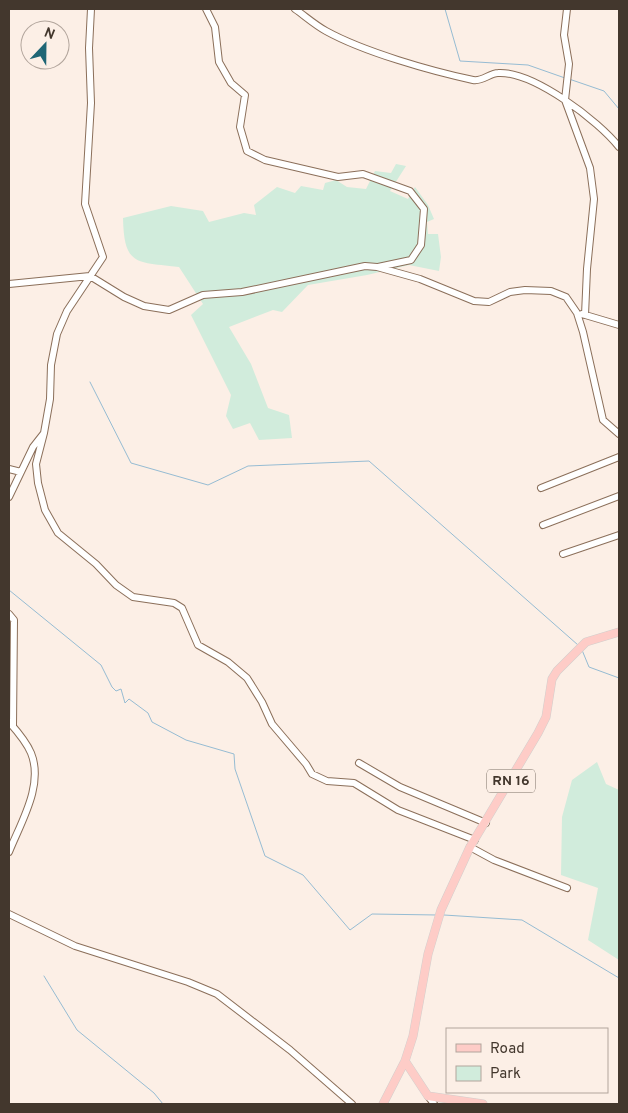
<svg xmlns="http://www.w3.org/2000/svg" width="628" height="1113" font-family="Overpass,sans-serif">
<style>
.green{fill:#d1ecdc}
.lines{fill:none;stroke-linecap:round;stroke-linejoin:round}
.stream{stroke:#96bcd3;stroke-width:1}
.minor-casing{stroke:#8b6f5a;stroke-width:8}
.major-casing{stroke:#d2cfcd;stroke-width:9}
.minor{stroke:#fff;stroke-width:6}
.major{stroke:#feccc7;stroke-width:8}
.labels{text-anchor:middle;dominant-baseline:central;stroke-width:5;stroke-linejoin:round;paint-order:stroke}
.shield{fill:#fcefe6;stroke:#7a6e64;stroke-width:1}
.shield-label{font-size:14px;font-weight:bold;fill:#43372d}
</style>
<rect width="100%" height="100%" fill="#fcefe6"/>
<path class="green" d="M 396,164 L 406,166 L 390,191 L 408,199 L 415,187 L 428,205 L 434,219 L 427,222 L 428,234 L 438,234 L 441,257 L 439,271 L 409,265 L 367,275 L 308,285 L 282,312 L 273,310 L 229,327 L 251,364 L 268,408 L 289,415 L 292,438 L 259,440 L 250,423 L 233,429 L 226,416 L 231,395 L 191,315 L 203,304 L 179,267 C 136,262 124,266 123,218 L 171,206 L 203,211 L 209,222 L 244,213 L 256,215 L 254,205 L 277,187 L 295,193 L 301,186 L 323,190 L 325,183 L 336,180 L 347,187 L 366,189 L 375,171 L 391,173 Z
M 597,762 L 606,784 L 619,790 L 619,960 L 588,940 L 598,888 L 561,875 L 562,817 L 572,780 Z"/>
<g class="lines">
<path class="stream" d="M 445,9 L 460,61 L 528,65 L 565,78
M 569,79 L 604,91 L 619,109
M 90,382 L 131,463 L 208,485 L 248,466 L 369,461 L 578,645
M 9,590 L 101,665 L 112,687 L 116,691 L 121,689 L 125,703 L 129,699 L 148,713 L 152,722 L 186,740 L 234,754 L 235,769 L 265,856 L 303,875 L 350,930 L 372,914 L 437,915
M 582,650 L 589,667 L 619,678
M 444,915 L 522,920 L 619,978
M 44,976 L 77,1030 L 154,1093 L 163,1104"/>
<defs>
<path id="minor" d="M 206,9 L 215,27 L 219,62 L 231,83 L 245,95 L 240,127 L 247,151 L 265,160 L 338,177 L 363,174 L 410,191 L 424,209 L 421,245 L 411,260 L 378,267
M 295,9 C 305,16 315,25 326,31 C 364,52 431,71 473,80 C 482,82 490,73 498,73 C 533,71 599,121 619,147
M 567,9 L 564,35 L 569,64 L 565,100 L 590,168 L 594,199 L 587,269 L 585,315
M 9,284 L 90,276 L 124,297 L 144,306 L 169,310 L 203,295 L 242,292 L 365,266 L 377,267 L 420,279 L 474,301 L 489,302 L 510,292 L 525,290 L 551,291 L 566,297 L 577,313 L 583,332 L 603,420 L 619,434
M 582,314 L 619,325
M 44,433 L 36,464 L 38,483 L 45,510 L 58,533 L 96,564 L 116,585 L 133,597 L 174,603 L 182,608 L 198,645 L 228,662 L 247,678 L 262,702 L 272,724 L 306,764 L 312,774 L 327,781 L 354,783 L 398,810 L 475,840
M 9,469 L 21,472 L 33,447 L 44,433 L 50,399 L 51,365 L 57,334 L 67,311 L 103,257 L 85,204 L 91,103 L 89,48 L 91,9
M 541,488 L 619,457
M 9,497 L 21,472
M 543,525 L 619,496
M 563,554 L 619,535
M 9,614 L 14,620 L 13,726
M 9,722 C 17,731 26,741 31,753 C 44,785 21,822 9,852
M 359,763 L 400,787 L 486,823
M 470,847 L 494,860 L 567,888
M 9,914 L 75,946 L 188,982 L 217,994 L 290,1050 L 352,1104
M 428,1096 L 434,1104"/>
<path id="major" d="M 405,1061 L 428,1096 L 483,1104
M 383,1104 L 405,1061 L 413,1036 L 428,954 L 441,910 L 470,847 L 538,733 L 546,717 L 552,679 L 557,671 L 586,642 L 619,632"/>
</defs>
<use href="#minor" class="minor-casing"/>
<use href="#major" class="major-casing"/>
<use href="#minor" class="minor"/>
<use href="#major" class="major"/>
</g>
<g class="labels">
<rect class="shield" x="487" y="769.5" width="48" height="23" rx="4"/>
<g class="shield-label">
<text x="511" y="781">RN 16</text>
</g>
</g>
<rect width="628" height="1113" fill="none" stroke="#43372d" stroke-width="20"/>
<rect x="446" y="1028" width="162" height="65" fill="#fcefe6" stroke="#b2a59c"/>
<rect x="456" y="1044" width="25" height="8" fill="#feccc7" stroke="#b2a59c"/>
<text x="490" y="1053" font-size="15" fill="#43372d">Road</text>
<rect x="456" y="1066" width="25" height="15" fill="#d1ecdc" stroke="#b2a59c"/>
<text x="490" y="1078" font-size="15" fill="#43372d">Park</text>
<g transform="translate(45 45) rotate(22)"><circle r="24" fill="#fcefe6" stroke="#b2a59c"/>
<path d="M0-4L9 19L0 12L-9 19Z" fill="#1f6675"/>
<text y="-8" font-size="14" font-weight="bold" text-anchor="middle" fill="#43372d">N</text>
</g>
</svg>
